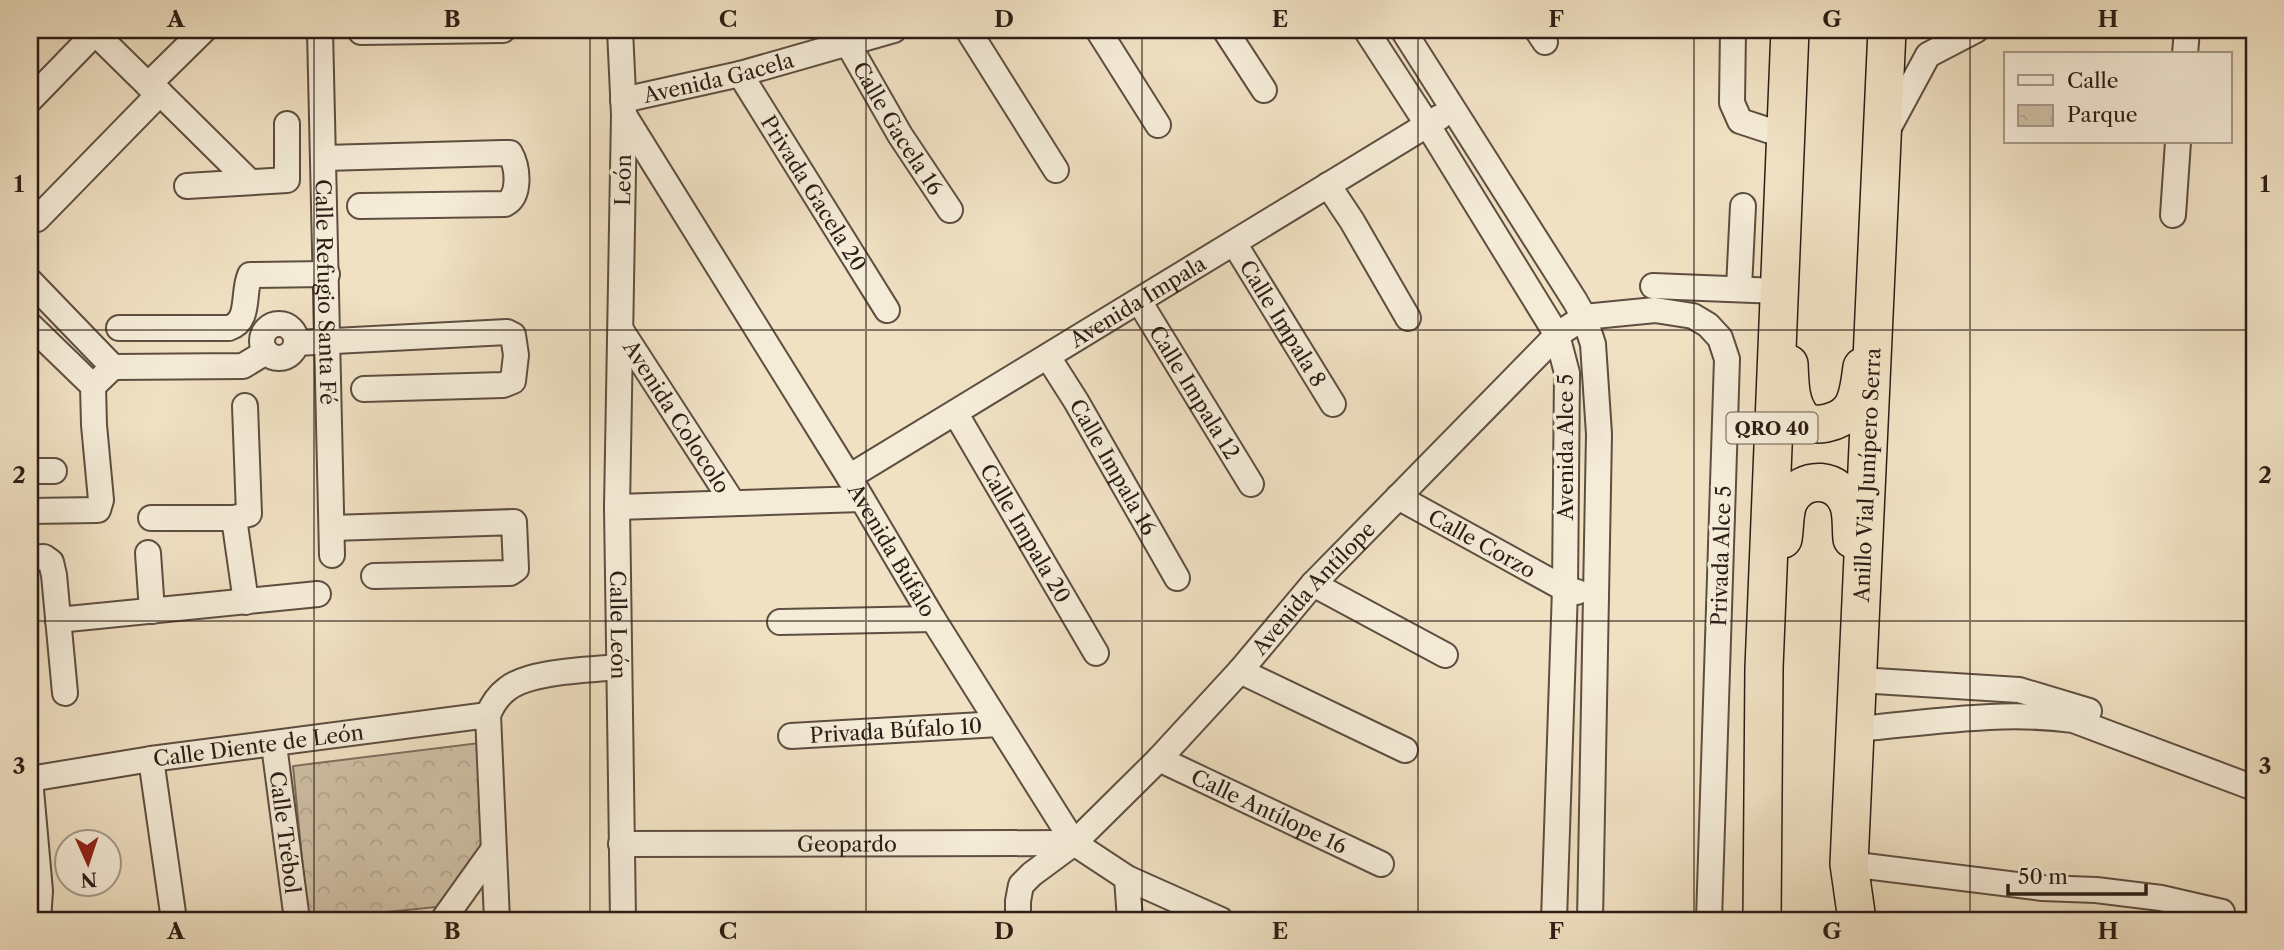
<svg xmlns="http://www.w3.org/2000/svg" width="2284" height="950" font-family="'Libre Caslon Text',serif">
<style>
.park{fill:url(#park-crowns);stroke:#7e6e5e;stroke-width:2}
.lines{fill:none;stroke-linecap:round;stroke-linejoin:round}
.minor-casing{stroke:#5e4e41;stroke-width:28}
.highway-casing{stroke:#2d1d16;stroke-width:40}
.minor{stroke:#f5ecd8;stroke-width:24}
.highway{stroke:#f0e1c3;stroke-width:37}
.grid{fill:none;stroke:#2d1d16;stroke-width:2;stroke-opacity:0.55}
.labels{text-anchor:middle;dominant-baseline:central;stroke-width:7;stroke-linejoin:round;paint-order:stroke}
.shield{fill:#f5ecd8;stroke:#695b50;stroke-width:2}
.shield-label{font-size:19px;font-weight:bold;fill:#2d1d16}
.street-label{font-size:21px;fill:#2d1d16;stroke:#f5ecd8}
.neatline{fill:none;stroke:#2d1d16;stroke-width:2.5}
.grid-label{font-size:23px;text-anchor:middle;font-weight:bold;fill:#2d1d16}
</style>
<defs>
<pattern id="park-crowns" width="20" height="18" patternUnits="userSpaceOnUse" patternTransform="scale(1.75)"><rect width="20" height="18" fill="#cfc0a6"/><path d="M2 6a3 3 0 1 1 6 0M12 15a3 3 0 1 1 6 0" fill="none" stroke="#b2a58e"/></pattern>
</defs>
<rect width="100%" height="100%" fill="#f0e1c3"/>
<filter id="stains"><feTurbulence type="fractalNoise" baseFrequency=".00286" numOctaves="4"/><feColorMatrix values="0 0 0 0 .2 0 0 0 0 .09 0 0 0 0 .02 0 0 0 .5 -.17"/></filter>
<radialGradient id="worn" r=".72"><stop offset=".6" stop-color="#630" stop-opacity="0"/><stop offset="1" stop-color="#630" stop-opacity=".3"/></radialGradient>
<path class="park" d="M 479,743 L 490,845 L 446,906 L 308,920 L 293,766 Z"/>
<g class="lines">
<defs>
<g id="minor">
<path d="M 92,30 L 148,85 L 160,93 L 249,181"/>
<path id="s1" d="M 320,30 L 332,555"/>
<path id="s2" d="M 620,30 L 624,115 L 617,507 L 623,920"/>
<path d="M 968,30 L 1056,170"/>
<path d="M 1098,30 L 1158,125"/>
<path d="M 1225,30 L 1264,90"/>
<path d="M 1366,30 L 1427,124 L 1557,335 L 1567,373 L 1565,589 L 1554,920"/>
<path d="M 1403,30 L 1575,301 L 1584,317 L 1593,344 L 1599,434 L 1590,920"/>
<path d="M 1537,30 L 1545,42"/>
<path d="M 1733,30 L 1732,103 L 1740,121 L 1786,136"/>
<path d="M 361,32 L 503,30"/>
<path id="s3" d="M 848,44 L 900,135 L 950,210"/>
<path d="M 2185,54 L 2187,30"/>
<path id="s4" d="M 740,74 L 887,310"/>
<path d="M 148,85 L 204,30"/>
<path d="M 30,100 L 95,33"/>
<path id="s5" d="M 623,100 L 740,74 L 894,30"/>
<path id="s6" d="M 624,115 L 849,477 L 933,619 L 1074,843 L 1127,878 L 1221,920"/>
<path d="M 1888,129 L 1928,55 L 1976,30"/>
<path d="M 324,158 L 502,153 L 510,153 C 518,167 521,196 505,204 L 360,206"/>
<path d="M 1328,185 L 1352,221 L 1408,318"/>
<path d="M 187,186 L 287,180 L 287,124"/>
<path d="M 2173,215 L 2178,142"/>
<path d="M 37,219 L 160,93"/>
<path id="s7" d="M 1234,243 L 1333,404"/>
<path d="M 30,281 L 113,367"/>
<path d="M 1653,286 L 1778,291"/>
<path d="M 1739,288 L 1743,206"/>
<path id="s8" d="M 1139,301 L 1251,484"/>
<circle cx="279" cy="341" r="17"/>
<path d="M 30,325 L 93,386 L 94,425 L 101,500 L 98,510 L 30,511"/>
<path d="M 119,328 L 229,328 C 251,321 242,293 250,275 L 327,274"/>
<path id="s9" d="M 621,330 L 733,503"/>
<path d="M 296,343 L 507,332 L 513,335 L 516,355 L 513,381 L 503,385 L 364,389"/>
<path id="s10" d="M 1048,357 L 1076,401 L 1177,578"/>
<path d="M 93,386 L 113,367 L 243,366 L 266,352"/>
<path id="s11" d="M 956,414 L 1096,653"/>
<path d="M 30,471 L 54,471"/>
<path id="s12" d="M 849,477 L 1440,117"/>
<path id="s13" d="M 1398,497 L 1565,589 L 1577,592"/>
<path d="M 617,507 L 861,499"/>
<path d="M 151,518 L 234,518 L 249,514 L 245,406"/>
<path d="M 234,518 L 246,602"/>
<path d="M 332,528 L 514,522 L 516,569 L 510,573 L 374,576"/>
<path d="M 148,553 L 152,611"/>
<path d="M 30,558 L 44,557 L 51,562 L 54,575 L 65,693"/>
<path d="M 1313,584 L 1445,655"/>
<path d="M 58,620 L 318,594"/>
<path d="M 780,622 L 933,619"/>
<path d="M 1240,671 L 1405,750"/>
<path d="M 1859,680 L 2019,690 L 2089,711"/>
<path d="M 1857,729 C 1928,723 2001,710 2073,720 L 2254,788"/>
<path id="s14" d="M 791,736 L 999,724"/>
<path id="s15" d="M 274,745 L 297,920"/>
<path d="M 151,759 L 174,920"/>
<path id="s16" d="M 1159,759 L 1381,864"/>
<path id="s17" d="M 30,779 L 151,759 L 488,715"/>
<path d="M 30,779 L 40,891 L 38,920"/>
<path id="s18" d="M 621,844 L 1074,843"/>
<path d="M 1849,864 L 2042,888 L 2096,890 L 2161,898 L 2222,912"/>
<path d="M 1127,878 L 1130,920"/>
<path d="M 443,920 L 493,850"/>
<path d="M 497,920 L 488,715 C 492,705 499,695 507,689 C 529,671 590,670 619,667"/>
<path id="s19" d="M 1018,920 L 1018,901 L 1021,885 L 1032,874 L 1074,843 L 1159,759 L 1240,671 L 1313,584 L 1557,335 L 1584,317 L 1655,310 L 1693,316 L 1708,325 L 1720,338 L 1727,359 L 1709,920"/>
</g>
<g id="highway">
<path d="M 1789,364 C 1790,381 1789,402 1801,417 C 1812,431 1840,422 1850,410 C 1859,399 1860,380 1862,367"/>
<path d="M 1783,539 C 1785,528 1784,511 1789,501 C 1803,474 1840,477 1849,506 C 1852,515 1851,529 1852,539"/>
<path d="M 1762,920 L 1764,668 L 1790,30"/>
<path id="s20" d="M 1857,920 L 1849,864 L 1887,30"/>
</g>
</defs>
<use href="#minor" class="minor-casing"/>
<use href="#highway" class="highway-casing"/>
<use href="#minor" class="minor"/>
<use href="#highway" class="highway"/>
</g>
<path class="grid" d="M 314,30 L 314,920M 590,30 L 590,920M 866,30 L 866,920M 1142,30 L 1142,920M 1418,30 L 1418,920M 1694,30 L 1694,920M 1970,30 L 1970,920M 30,330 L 2254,330M 30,621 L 2254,621"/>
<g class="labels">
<rect class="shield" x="1726.5" y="412.5" width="91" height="31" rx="5"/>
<g class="shield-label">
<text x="1772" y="428">QRO 40</text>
</g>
<g class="street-label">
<text stroke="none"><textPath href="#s5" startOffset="98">Avenida Gacela</textPath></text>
<text stroke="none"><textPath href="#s3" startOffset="98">Calle Gacela 16</textPath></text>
<text transform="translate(623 180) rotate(-89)">León</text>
<text stroke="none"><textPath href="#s4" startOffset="140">Privada Gacela 20</textPath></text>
<text stroke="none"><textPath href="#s1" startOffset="262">Calle Refugio Santa Fé</textPath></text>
<text stroke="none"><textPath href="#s12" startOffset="338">Avenida Impala</textPath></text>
<text stroke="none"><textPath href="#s7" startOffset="94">Calle Impala 8</textPath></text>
<text stroke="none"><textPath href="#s8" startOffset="107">Calle Impala 12</textPath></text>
<text stroke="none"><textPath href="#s9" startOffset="103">Avenida Colocolo</textPath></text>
<text transform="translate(1565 447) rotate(-90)">Avenida Alce 5</text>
<text stroke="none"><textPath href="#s10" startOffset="128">Calle Impala 16</textPath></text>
<text stroke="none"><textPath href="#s20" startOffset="446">Anillo Vial Junípero Serra</textPath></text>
<text stroke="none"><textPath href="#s11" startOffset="138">Calle Impala 20</textPath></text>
<text stroke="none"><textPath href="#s13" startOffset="96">Calle Corzo</textPath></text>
<text stroke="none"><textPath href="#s6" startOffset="511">Avenida Búfalo</textPath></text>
<text transform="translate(1721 556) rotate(-88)">Privada Alce 5</text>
<text stroke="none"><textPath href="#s19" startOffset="453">Avenida Antílope</textPath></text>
<text stroke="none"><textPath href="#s2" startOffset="595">Calle León</textPath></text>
<text stroke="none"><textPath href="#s14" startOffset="105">Privada Búfalo 10</textPath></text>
<text stroke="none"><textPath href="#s17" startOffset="231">Calle Diente de León</textPath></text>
<text stroke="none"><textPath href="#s16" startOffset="122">Calle Antílope 16</textPath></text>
<text stroke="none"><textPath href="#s15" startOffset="88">Calle Trébol</textPath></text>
<text stroke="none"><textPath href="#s18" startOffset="226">Geopardo</textPath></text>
</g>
</g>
<rect width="2284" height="950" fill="none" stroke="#f0e1c3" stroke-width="77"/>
<rect x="2004" y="52" width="228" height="91" fill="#f5ecd8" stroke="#a5998a" stroke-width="2"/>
<rect x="2018" y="75" width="35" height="10" fill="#f5ecd8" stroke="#a5998a" stroke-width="2"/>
<text x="2067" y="88" font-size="21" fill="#2d1d16">Calle</text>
<rect x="2018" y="105" width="35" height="21" fill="url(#park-crowns)" stroke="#a5998a" stroke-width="2"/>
<text x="2067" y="122" font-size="21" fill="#2d1d16">Parque</text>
<g transform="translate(88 863) rotate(177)"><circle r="33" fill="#f5ecd8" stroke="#a5998a" stroke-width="2"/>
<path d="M0-5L12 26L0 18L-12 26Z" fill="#8f2418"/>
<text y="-10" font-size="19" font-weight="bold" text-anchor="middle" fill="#2d1d16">N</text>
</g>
<path d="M2008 884v10h138v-10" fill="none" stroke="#2d1d16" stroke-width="3.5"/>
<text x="2018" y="884" font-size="21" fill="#2d1d16" stroke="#f5ecd8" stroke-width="5" paint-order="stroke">50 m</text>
<rect x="38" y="38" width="2208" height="874" class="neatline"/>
<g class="grid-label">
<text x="176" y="27">A</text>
<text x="452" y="27">B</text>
<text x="728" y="27">C</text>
<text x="1004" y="27">D</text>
<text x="1280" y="27">E</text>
<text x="1556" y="27">F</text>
<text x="1832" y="27">G</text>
<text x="2108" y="27">H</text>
<text x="19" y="192">1</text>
<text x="2265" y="192">1</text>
<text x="19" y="483">2</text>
<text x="2265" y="483">2</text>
<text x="19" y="774">3</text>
<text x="2265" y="774">3</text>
<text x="176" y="939">A</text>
<text x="452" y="939">B</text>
<text x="728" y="939">C</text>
<text x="1004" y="939">D</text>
<text x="1280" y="939">E</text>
<text x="1556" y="939">F</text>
<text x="1832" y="939">G</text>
<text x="2108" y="939">H</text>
</g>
<rect width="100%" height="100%" filter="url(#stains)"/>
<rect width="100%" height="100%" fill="url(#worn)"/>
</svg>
